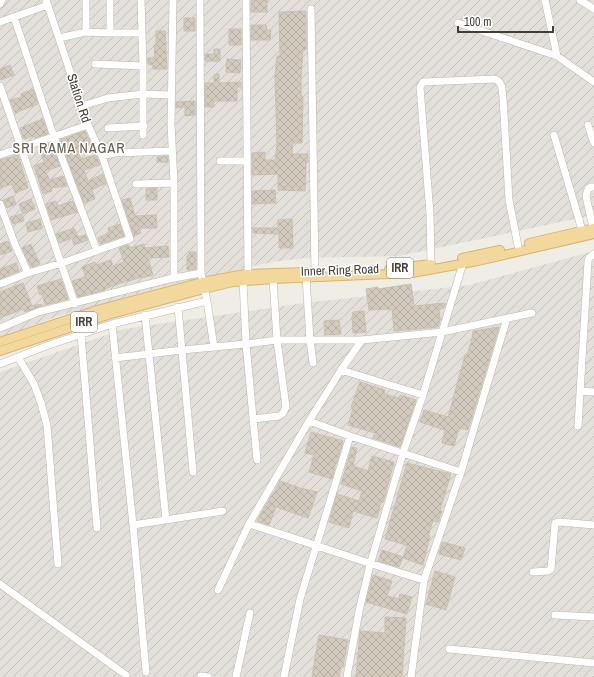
<svg xmlns="http://www.w3.org/2000/svg" width="594" height="677" font-family="'Archivo Narrow',sans-serif">
<style>
.industrial{fill:url(#industrial-furrows)}
.building{fill:url(#building-cross-hatch);stroke:#cac0b0}
.lines{fill:none;stroke-linecap:round;stroke-linejoin:round}
.minor-casing{stroke:#beb7ac;stroke-width:8}
.major-casing{stroke:#d5b56f;stroke-width:10}
.minor{stroke:#fff;stroke-width:7}
.major{stroke:#f2d89d;stroke-width:8}
.labels{text-anchor:middle;dominant-baseline:central;stroke-width:3;stroke-linejoin:round;paint-order:stroke}
.shield{fill:#fff;stroke:#7b7772;stroke-width:1}
.shield-label{font-size:12px;font-weight:bold;fill:#423d36}
.street-label{font-size:13px;fill:#423d36;stroke:#fff}
.neighbourhood-label{font-size:14px;letter-spacing:1px;fill:#645b4e;stroke:#fff}
</style>
<defs>
<pattern id="industrial-furrows" width="10" height="10" patternUnits="userSpaceOnUse"><rect width="10" height="10" fill="#e3dfda"/><path d="M-1 1l2-2M0 10L10 0M9 11l2-2" fill="none" stroke="#c4c0bc"/></pattern>
<pattern id="building-cross-hatch" width="8" height="8" patternUnits="userSpaceOnUse"><rect width="8" height="8" fill="#d4cbbf"/><path d="M0 0l8 8M0 8l8-8" fill="none" stroke="#b7afa5"/></pattern>
</defs>
<rect width="100%" height="100%" fill="#f0ede5"/>
<path class="industrial" d="M 0,0 L 594,0 L 594,215 L 399,256 L 305,258 L 272,262 L 165,286 L 55,317 L 0,338 Z
M 594,251 L 594,677 L 0,677 L 0,372 L 124,329 L 304,303 L 470,285 Z"/>
<path class="building" d="M 251,0 L 267,0 L 267,12 L 251,12 Z
M 306,11 L 306,50 L 303,50 L 301,77 L 301,96 L 303,96 L 302,143 L 293,143 L 292,154 L 308,154 L 308,162 L 306,162 L 305,191 L 278,190 L 278,174 L 252,175 L 252,153 L 265,152 L 265,160 L 275,160 L 277,144 L 275,76 L 277,56 L 280,56 L 279,12 Z
M 184,18 L 195,18 L 195,31 L 184,31 Z
M 251,25 L 266,25 L 267,30 L 271,30 L 270,40 L 251,40 Z
M 229,29 L 241,29 L 241,45 L 229,45 Z
M 156,31 L 165,31 L 167,69 L 153,69 L 153,65 L 148,64 L 148,58 L 155,58 L 154,45 L 156,45 Z
M 214,49 L 220,49 L 220,61 L 205,61 L 205,54 L 214,54 Z
M 227,59 L 241,60 L 240,73 L 226,72 Z
M 10,65 L 14,75 L 1,80 L 0,69 Z
M 219,74 L 219,83 L 241,82 L 241,87 L 237,87 L 237,101 L 214,101 L 214,107 L 205,107 L 205,83 L 214,83 L 214,75 Z
M 33,89 L 38,104 L 15,113 L 10,100 L 22,97 L 21,94 Z
M 195,101 L 195,115 L 185,116 L 185,107 L 176,108 L 176,102 Z
M 43,119 L 48,134 L 35,138 L 33,136 L 24,139 L 20,128 Z
M 85,131 L 91,144 L 77,149 L 81,159 L 96,155 L 100,165 L 84,170 L 88,181 L 103,174 L 106,183 L 92,190 L 95,199 L 84,203 L 60,140 Z
M 51,143 L 60,166 L 45,171 L 50,180 L 63,176 L 67,186 L 51,188 L 52,191 L 43,194 L 34,166 L 44,162 L 41,154 L 46,152 L 43,146 Z
M 18,155 L 28,188 L 15,193 L 12,184 L 0,188 L 0,160 Z
M 168,156 L 168,162 L 157,162 L 157,157 Z
M 157,188 L 157,200 L 146,200 L 146,189 Z
M 275,190 L 276,203 L 252,204 L 252,191 Z
M 13,196 L 16,204 L 7,208 L 3,200 Z
M 130,198 L 135,216 L 156,215 L 157,228 L 139,228 L 141,233 L 134,236 L 122,200 Z
M 31,199 L 35,209 L 23,214 L 19,204 Z
M 56,201 L 58,206 L 73,201 L 77,212 L 51,220 L 46,204 Z
M 22,214 L 24,221 L 13,224 L 10,217 Z
M 40,219 L 42,228 L 28,232 L 26,223 Z
M 292,219 L 293,248 L 279,248 L 279,234 L 253,233 L 253,228 L 278,228 L 278,220 Z
M 120,224 L 124,236 L 100,244 L 98,238 L 109,233 L 108,228 Z
M 74,228 L 78,237 L 85,235 L 88,240 L 74,245 L 72,238 L 59,243 L 56,234 Z
M 8,241 L 12,251 L 0,255 L 0,244 Z
M 31,244 L 40,264 L 31,267 L 22,248 Z
M 144,244 L 145,248 L 168,246 L 169,257 L 148,258 L 153,275 L 142,278 L 142,277 L 121,283 L 105,289 L 105,290 L 78,297 L 72,281 L 86,277 L 82,267 L 95,262 L 96,265 L 111,260 L 113,266 L 124,262 L 119,248 L 129,245 L 130,248 Z
M 189,252 L 196,252 L 196,269 L 187,270 L 187,256 L 189,255 Z
M 16,263 L 19,271 L 0,279 L 0,269 Z
M 61,279 L 68,299 L 45,305 L 42,294 L 40,295 L 37,286 Z
M 23,283 L 32,306 L 42,304 L 42,306 L 25,312 L 23,309 L 0,318 L 0,292 Z
M 411,284 L 414,306 L 445,303 L 444,308 L 439,309 L 440,320 L 438,327 L 394,331 L 392,309 L 369,310 L 366,289 L 378,287 L 378,289 Z
M 364,311 L 366,332 L 353,333 L 352,317 L 353,312 Z
M 339,320 L 341,334 L 325,335 L 324,321 Z
M 499,327 L 468,430 L 459,428 L 454,446 L 442,443 L 445,430 L 420,422 L 424,410 L 448,417 L 465,355 L 467,355 L 472,339 L 473,331 Z
M 360,382 L 385,390 L 384,394 L 399,398 L 400,395 L 416,400 L 400,447 L 373,438 L 375,433 L 348,425 L 353,408 L 351,407 Z
M 311,432 L 343,441 L 337,462 L 336,462 L 332,479 L 309,472 L 314,455 L 305,453 Z
M 352,447 L 357,448 L 353,466 L 368,471 L 372,456 L 394,462 L 383,503 L 381,502 L 377,518 L 353,511 L 349,528 L 329,522 L 337,494 L 359,501 L 362,491 L 341,484 Z
M 407,463 L 451,474 L 440,510 L 442,511 L 438,522 L 433,521 L 428,536 L 430,536 L 423,565 L 403,558 L 407,545 L 385,539 Z
M 280,481 L 300,488 L 317,492 L 308,518 L 276,507 L 269,525 L 257,521 L 265,506 L 267,506 L 270,498 L 273,493 L 274,493 Z
M 442,542 L 465,548 L 461,560 L 439,554 Z
M 382,550 L 403,557 L 399,567 L 378,561 Z
M 435,571 L 455,577 L 446,610 L 426,604 Z
M 373,575 L 392,581 L 387,596 L 399,599 L 400,594 L 412,597 L 407,614 L 366,602 Z
M 385,617 L 406,618 L 402,677 L 356,677 L 360,631 L 385,633 Z
M 319,635 L 348,640 L 343,666 L 341,666 L 339,677 L 312,676 Z"/>
<g class="lines">
<defs>
<path id="minor" d="M 86,0 L 86,32
M 141,0 L 143,66 L 143,135
M 173,0 L 171,124 L 174,183 L 174,278
M 200,0 L 201,273 L 207,301 L 214,347
M 246,0 L 248,274
M 545,0 L 557,56
M 580,0 L 594,9
M 0,4 L 2,0
M 311,9 L 315,272
M 14,17 L 54,137 L 97,251
M 0,22 L 48,5
M 458,23 L 557,56 L 594,82
M 110,33 L 110,0
M 59,38 L 86,32 L 110,33 L 142,33
M 95,64 L 143,66
M 0,86 L 75,304
M 82,106 L 108,98 L 143,94 L 171,95
M 588,125 L 594,143
M 108,128 L 144,126
M 554,135 L 582,230
M 0,155 L 88,125
M 102,156 L 114,153 L 172,151
M 220,161 L 247,161
M 136,184 L 174,183
M 0,204 L 14,242 L 28,273
M 593,228 L 586,196 L 588,189 L 591,187 L 594,187
M 431,264 L 430,214 L 420,87 L 423,82 L 494,79 C 503,81 502,90 503,98 L 509,200 L 518,246
M 306,277 L 310,340 L 313,363
M 243,281 L 246,344 L 257,460
M 0,284 L 28,273 L 62,263 L 130,239 L 102,156 L 88,125 L 46,0
M 178,307 L 193,472
M 145,315 L 166,520
M 112,324 L 133,525 L 146,672
M 0,328 L 38,312 L 169,279 L 201,273
M 81,335 L 97,528
M 18,357 L 34,384 L 41,403 L 47,425 L 58,564
M 115,358 L 182,350 L 246,344 L 277,340 L 362,340 L 442,332 L 532,313
M 0,364 L 46,346 L 112,324 L 207,301
M 341,370 L 423,395
M 580,391 L 594,392
M 253,419 L 279,416 L 283,413 L 286,407 L 277,340 L 273,279
M 309,421 L 350,436 L 461,472
M 578,426 L 588,261 L 589,258 L 594,254
M 249,524 C 308,542 365,563 424,580
M 133,525 L 223,511
M 533,572 L 548,571 L 551,569 L 555,523 L 560,522 L 594,525
M 0,584 L 126,675
M 218,590 L 249,524 L 309,421 L 341,370 L 362,340
M 555,615 L 594,617
M 449,649 L 594,663
M 201,676 L 208,677
M 236,677 L 250,613
M 284,677 L 300,599 L 350,436
M 347,677 L 359,611 L 370,565 L 403,453 L 423,395 L 464,260
M 411,677 L 424,580 L 461,472 L 507,318"/>
<path id="major" d="M 529,243 L 594,228
M 462,258 L 500,250
M 389,269 L 431,264
M 0,342 L 97,310 L 202,282 L 245,274 L 306,272
M 0,351 L 108,315 L 204,289 L 233,282 L 273,279 L 412,273 L 478,261 L 594,234"/>
</defs>
<use href="#minor" class="minor-casing"/>
<use href="#major" class="major-casing"/>
<use href="#minor" class="minor"/>
<use href="#major" class="major"/>
</g>
<g class="labels">
<g class="shield">
<rect x="387" y="258" width="26" height="20" rx="3"/>
<rect x="71" y="312" width="26" height="20" rx="3"/>
</g>
<g class="shield-label">
<text x="400" y="268">IRR</text>
<text x="84" y="322">IRR</text>
</g>
<g class="street-label">
<text transform="translate(79 98) rotate(72)">Station Rd</text>
<text transform="translate(340 270) rotate(-2)">Inner Ring Road</text>
</g>
<g class="neighbourhood-label">
<text x="69" y="148">SRI RAMA NAGAR</text>
</g>
</g>
<path d="M458 26v6h95v-6" fill="none" stroke="#423d36" stroke-width="2"/>
<text x="464" y="26" font-size="12" fill="#423d36" stroke="#ffffff" stroke-width="3" paint-order="stroke">100 m</text>
</svg>
